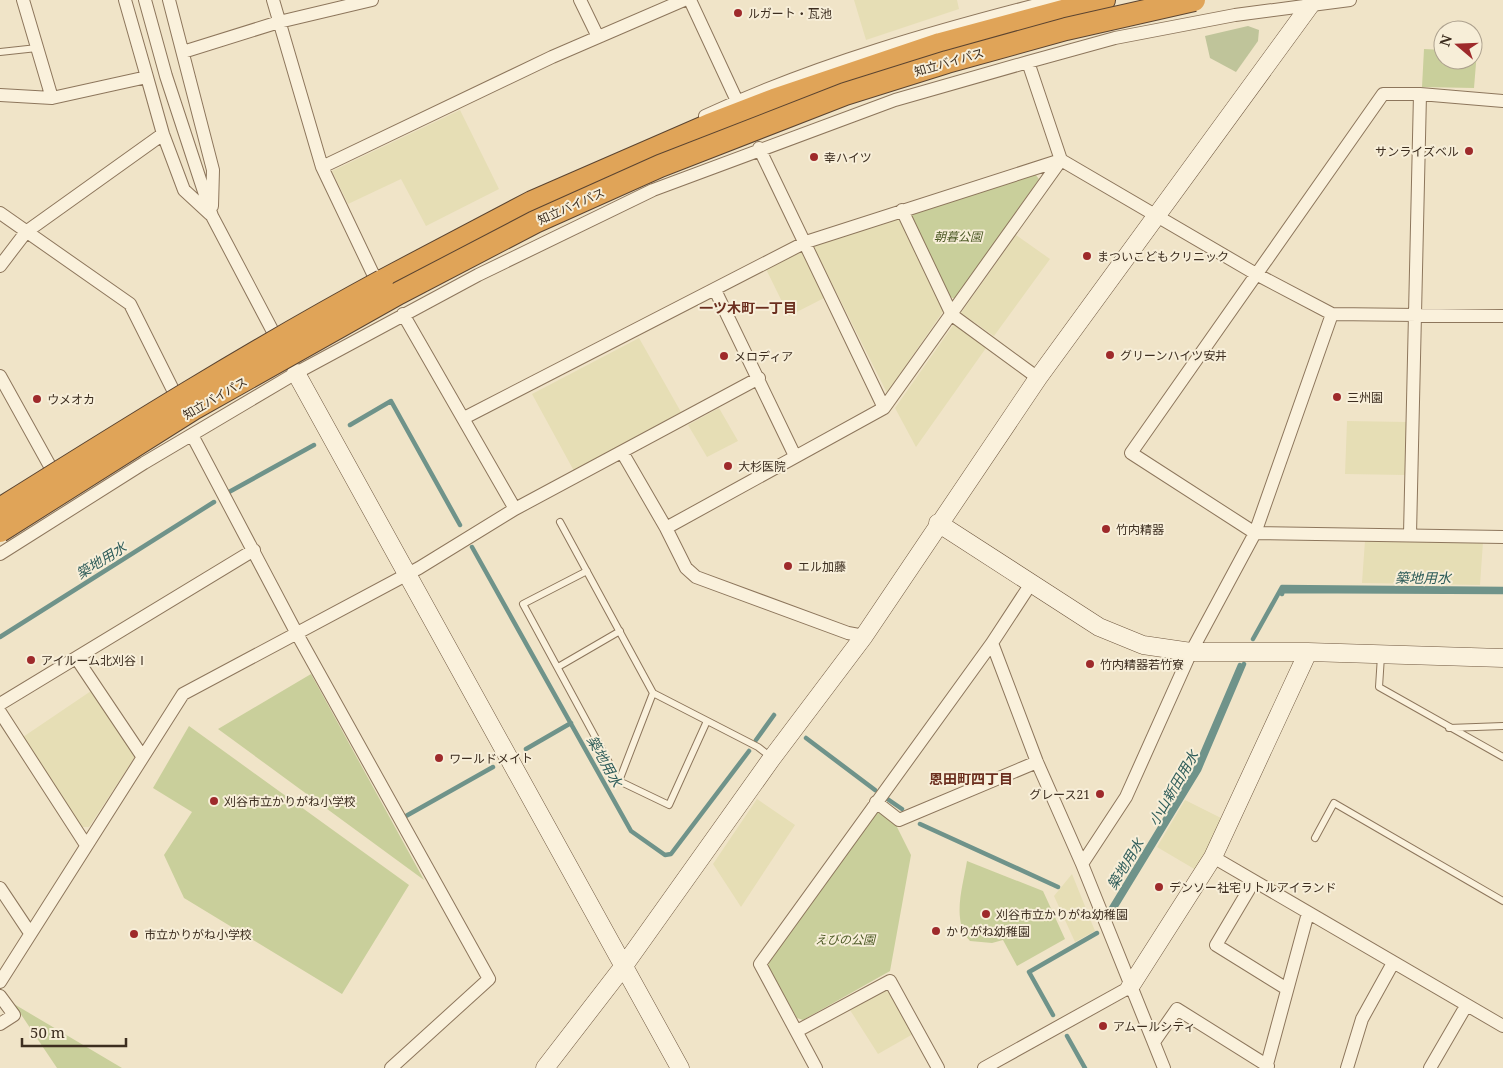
<svg xmlns="http://www.w3.org/2000/svg" width="1503" height="1068" font-family="'Noto Serif','Noto Sans JP',serif">
<style>
.farmland{fill:#e6deb5}
.green{fill:#c9cf9b}
.cemetery{fill:#bfc49a}
.lines{fill:none;stroke-linecap:round;stroke-linejoin:round}
.stream{stroke:#6f938a;stroke-width:4.5}
.lane-casing{stroke:#8d765c;stroke-width:8}
.street-casing{stroke:#8d765c;stroke-width:14}
.secondary-casing{stroke:#6f573f;stroke-width:19}
.highway-casing{stroke:#5b4430;stroke-width:24}
.lane{stroke:#faf1dc;stroke-width:6}
.street{stroke:#faf1dc;stroke-width:12}
.secondary{stroke:#faf1dc;stroke-width:18}
.highway{stroke:#e0a458;stroke-width:22}
.highway-bridge-casing{stroke:#5b4430;stroke-width:24;stroke-linecap:butt}
.highway-bridge{stroke:#e0a458;stroke-width:22}
.poi-dot{fill:#9e2a2b;stroke:#f7eed8;stroke-width:2}
.labels{text-anchor:middle;dominant-baseline:central;stroke-width:4;stroke-linejoin:round;paint-order:stroke}
.poi-label{font-size:12px;fill:#3d2e20;stroke:#f7eed8;text-anchor:start}
.street-label{font-size:12px;fill:#3d2e20;stroke:#f7eed8}
.park-label{font-size:12px;font-style:italic;fill:#4d5a26;stroke:#f7eed8}
.neighbourhood-label{font-size:14px;font-weight:bold;fill:#6b2e1e;stroke:#f7eed8}
.water-label{font-size:14px;font-style:italic;fill:#2f5d5a;stroke:#f7eed8}
</style>
<rect width="100%" height="100%" fill="#f0e4c8"/>
<path class="farmland" d="M 854,0 L 957,0 L 959,9 L 866,40 Z
M 460,110 L 499,189 L 426,226 L 401,179 L 348,204 L 332,171 Z
M 901,218 L 944,310 L 887,393 L 813,246 Z
M 1016,235 L 1050,259 L 994,336 L 961,313 Z
M 804,251 L 826,297 L 789,316 L 766,269 Z
M 954,324 L 986,348 L 916,447 L 895,408 Z
M 639,338 L 681,412 L 574,471 L 532,394 Z
M 719,408 L 738,441 L 707,457 L 688,425 Z
M 1347,421 L 1407,422 L 1405,475 L 1345,474 Z
M 1365,541 L 1483,542 L 1480,585 L 1362,583 Z
M 91,691 L 135,757 L 89,827 L 81,827 L 23,737 Z
M 757,799 L 795,825 L 741,907 L 713,864 Z
M 1185,800 L 1223,819 L 1207,853 L 1196,870 L 1157,847 Z
M 1072,874 L 1095,931 L 1075,942 L 1054,896 Z
M 888,989 L 913,1034 L 878,1054 L 850,1010 Z"/>
<path class="green" d="M 1424,49 L 1443,50 L 1443,60 L 1473,60 L 1473,51 L 1477,51 L 1474,88 L 1422,87 Z
M 1035,174 L 1039,179 L 955,299 L 948,296 L 911,215 Z
M 311,674 L 424,880 L 218,729 Z
M 189,726 L 409,885 L 342,994 L 184,898 L 164,855 L 192,812 L 153,788 Z
M 877,811 L 896,825 L 911,855 L 890,971 L 803,1020 L 797,1018 L 768,967 L 770,958 Z
M 967,861 L 1043,891 L 1065,939 L 1017,966 L 1003,940 L 992,943 L 970,941 C 951,921 963,886 967,861 Z
M 14,1004 L 122,1068 L 57,1068 Z"/>
<path class="cemetery" d="M 1248,26 L 1259,30 L 1258,41 L 1236,72 L 1210,58 L 1205,36 Z"/>
<g class="lines">
<path class="stream" d="M 350,425 L 391,401 L 460,525
M 229,492 L 314,445
M 472,547 L 631,831 L 665,855 L 671,854 L 749,751
M 1282,594 L 1283,591 L 1503,592
M 0,637 L 214,502
M 1253,639 L 1282,587 L 1503,589
M 806,738 L 875,790
M 756,740 L 774,715
M 526,749 L 571,723
M 886,798 L 902,809
M 406,816 L 493,767
M 920,824 L 1058,887
M 1108,913 L 1196,768 L 1240,665
M 1110,916 L 1199,770 L 1244,664
M 1053,1015 L 1029,972 L 1097,933
M 1067,1036 L 1085,1068"/>
<defs>
<path id="lane" d="M 0,52 L 37,48
M 560,522 L 653,693 L 758,747 L 771,757
M 587,571 L 523,604 L 619,781 L 669,805 L 707,721
M 1381,656 L 1379,687 L 1503,757
M 558,667 L 620,631
M 1449,728 L 1503,726
M 619,781 L 653,693
M 1315,838 L 1334,803 L 1503,901"/>
<path id="street" d="M 23,0 L 52,98
M 145,0 L 166,76 L 212,216 L 280,345
M 169,0 L 213,170 L 212,206
M 273,0 L 322,167 L 374,276
M 580,0 L 598,37
M 690,0 L 737,101
M 183,52 L 279,22 L 372,0
M 1028,62 L 1061,160 L 1256,274 L 1332,314 L 1255,533 L 1191,652 L 1126,797 L 1082,864
M 147,77 L 163,134 L 184,190 L 210,214
M 0,95 L 52,98 L 147,77 L 125,0
M 1503,101 L 1420,94 L 1383,94 L 1131,453 L 1255,533 L 1503,537
M 705,116 C 817,64 938,30 1056,0
M 759,148 L 884,408
M 322,167 L 552,57 L 684,0
M 902,210 L 952,315 L 1038,378
M 0,213 L 130,304 L 175,394
M 0,266 L 26,232 L 163,134
M 715,290 L 795,456
M 403,314 L 515,509
M 1332,314 L 1503,316
M 0,376 L 51,468
M 464,418 L 806,242 L 1061,160
M 192,435 L 296,632 L 489,979 L 391,1068
M 622,452 L 666,528 L 686,568 L 696,577 L 848,633 L 864,636
M 666,528 L 884,408 L 1061,160
M 1410,534 L 1420,94
M 0,554 L 144,463 L 296,373 L 478,275 L 653,190 L 895,100 L 1028,62 L 1115,38 L 1235,15 L 1350,0
M 1032,582 L 992,643 L 1037,762 L 1082,864 L 1164,1068
M 77,659 L 142,756
M 0,704 L 254,550
M 0,712 L 86,845
M 876,802 L 899,820 L 1037,762
M 1213,857 L 1503,1026
M 1254,881 L 1216,945 L 1287,989
M 0,888 L 30,933
M 0,982 L 183,694 L 419,568 L 515,509 L 759,378
M 0,996 L 14,1015 L 0,1024
M 797,1031 L 890,981 L 938,1068
M 1154,1042 L 1177,1009 L 1268,1066
M 816,1068 L 760,964 L 992,643
M 984,1068 L 1130,987
M 1266,1068 L 1308,913
M 1347,1068 L 1362,1019 L 1393,963
M 1430,1068 L 1466,1006"/>
<path id="secondary" d="M 296,373 L 680,1068
M 938,523 L 1099,627 L 1143,645 L 1191,652 L 1308,652 L 1503,658
M 1130,987 L 1213,857 L 1308,652
M 545,1068 L 623,967 L 772,758 L 864,636 L 1038,378 L 1314,0"/>
<path id="highway" d="M 382,281 L 532,202 L 709,125 L 774,100 L 940,44 L 1104,0"/>
</defs>
<use href="#lane" class="lane-casing"/>
<use href="#street" class="street-casing"/>
<use href="#secondary" class="secondary-casing"/>
<use href="#highway" class="highway-casing"/>
<use href="#lane" class="lane"/>
<use href="#street" class="street"/>
<use href="#secondary" class="secondary"/>
<use href="#highway" class="highway"/>
<defs>
<path id="highway-bridge" d="M 0,509 C 126,430 251,352 382,281
M 0,531 L 193,409 L 399,293 L 535,222 L 660,166 L 845,94 L 947,62 L 1066,29 L 1194,0"/>
</defs>
<use href="#highway-bridge" class="highway-bridge-casing"/>
<use href="#highway-bridge" class="highway-bridge"/>
</g>
<g class="poi-dot">
<circle cx="738" cy="13" r="5"/>
<circle cx="1469" cy="151" r="5"/>
<circle cx="814" cy="157" r="5"/>
<circle cx="1087" cy="256" r="5"/>
<circle cx="1110" cy="355" r="5"/>
<circle cx="724" cy="356" r="5"/>
<circle cx="1337" cy="397" r="5"/>
<circle cx="37" cy="399" r="5"/>
<circle cx="728" cy="466" r="5"/>
<circle cx="1106" cy="529" r="5"/>
<circle cx="788" cy="566" r="5"/>
<circle cx="31" cy="660" r="5"/>
<circle cx="1090" cy="664" r="5"/>
<circle cx="439" cy="758" r="5"/>
<circle cx="1100" cy="794" r="5"/>
<circle cx="214" cy="801" r="5"/>
<circle cx="1159" cy="887" r="5"/>
<circle cx="986" cy="914" r="5"/>
<circle cx="936" cy="931" r="5"/>
<circle cx="134" cy="934" r="5"/>
<circle cx="1103" cy="1026" r="5"/>
</g>
<g class="labels">
<g class="poi-label">
<text x="748" y="13">ルガート・瓦池</text>
<text x="1459" y="151" text-anchor="end">サンライズベル</text>
<text x="824" y="157">幸ハイツ</text>
<text x="1097" y="256">まついこどもクリニック</text>
<text x="1120" y="355">グリーンハイツ安井</text>
<text x="734" y="356">メロディア</text>
<text x="1347" y="397">三州園</text>
<text x="47" y="399">ウメオカ</text>
<text x="738" y="466">大杉医院</text>
<text x="1116" y="529">竹内精器</text>
<text x="798" y="566">エル加藤</text>
<text x="41" y="660">アイルーム北刈谷Ⅰ</text>
<text x="1100" y="664">竹内精器若竹寮</text>
<text x="449" y="758">ワールドメイト</text>
<text x="1090" y="794" text-anchor="end">グレース21</text>
<text x="224" y="801">刈谷市立かりがね小学校</text>
<text x="1169" y="887">デンソー社宅リトルアイランド</text>
<text x="996" y="914">刈谷市立かりがね幼稚園</text>
<text x="946" y="931">かりがね幼稚園</text>
<text x="144" y="934">市立かりがね小学校</text>
<text x="1113" y="1026">アムールシティ</text>
</g>
<g class="street-label">
<text transform="translate(949 62) rotate(-16)">知立バイパス</text>
<text transform="translate(571 206) rotate(-24)">知立バイパス</text>
<text transform="translate(215 398) rotate(-30)">知立バイパス</text>
</g>
<g class="park-label">
<text x="958" y="236">朝暮公園</text>
<text x="845" y="939">えびの公園</text>
</g>
<g class="neighbourhood-label">
<text x="748" y="307">一ツ木町一丁目</text>
<text x="971" y="778">恩田町四丁目</text>
</g>
<g class="water-label">
<text transform="translate(101 560) rotate(-32)">築地用水</text>
<text x="1423" y="577">築地用水</text>
<text transform="translate(605 761) rotate(61)">築地用水</text>
<text transform="translate(1173 788) rotate(-60)">小山新田用水</text>
<text transform="translate(1125 864) rotate(-59)">築地用水</text>
</g>
</g>
<g transform="translate(1458 45) rotate(289)"><circle r="24" fill="#f7eed8" stroke="#ada18e"/>
<path d="M0-4L9 19L0 12L-9 19Z" fill="#9e2a2b"/>
<text y="-8" font-size="14" font-weight="bold" text-anchor="middle" fill="#3d2e20">N</text>
</g>
<path d="M22 1038v8h104v-8" fill="none" stroke="#3d2e20" stroke-width="2.5"/>
<text x="30" y="1038" font-size="15" fill="#3d2e20" stroke="#f7eed8" stroke-width="4" paint-order="stroke">50 m</text>
</svg>
